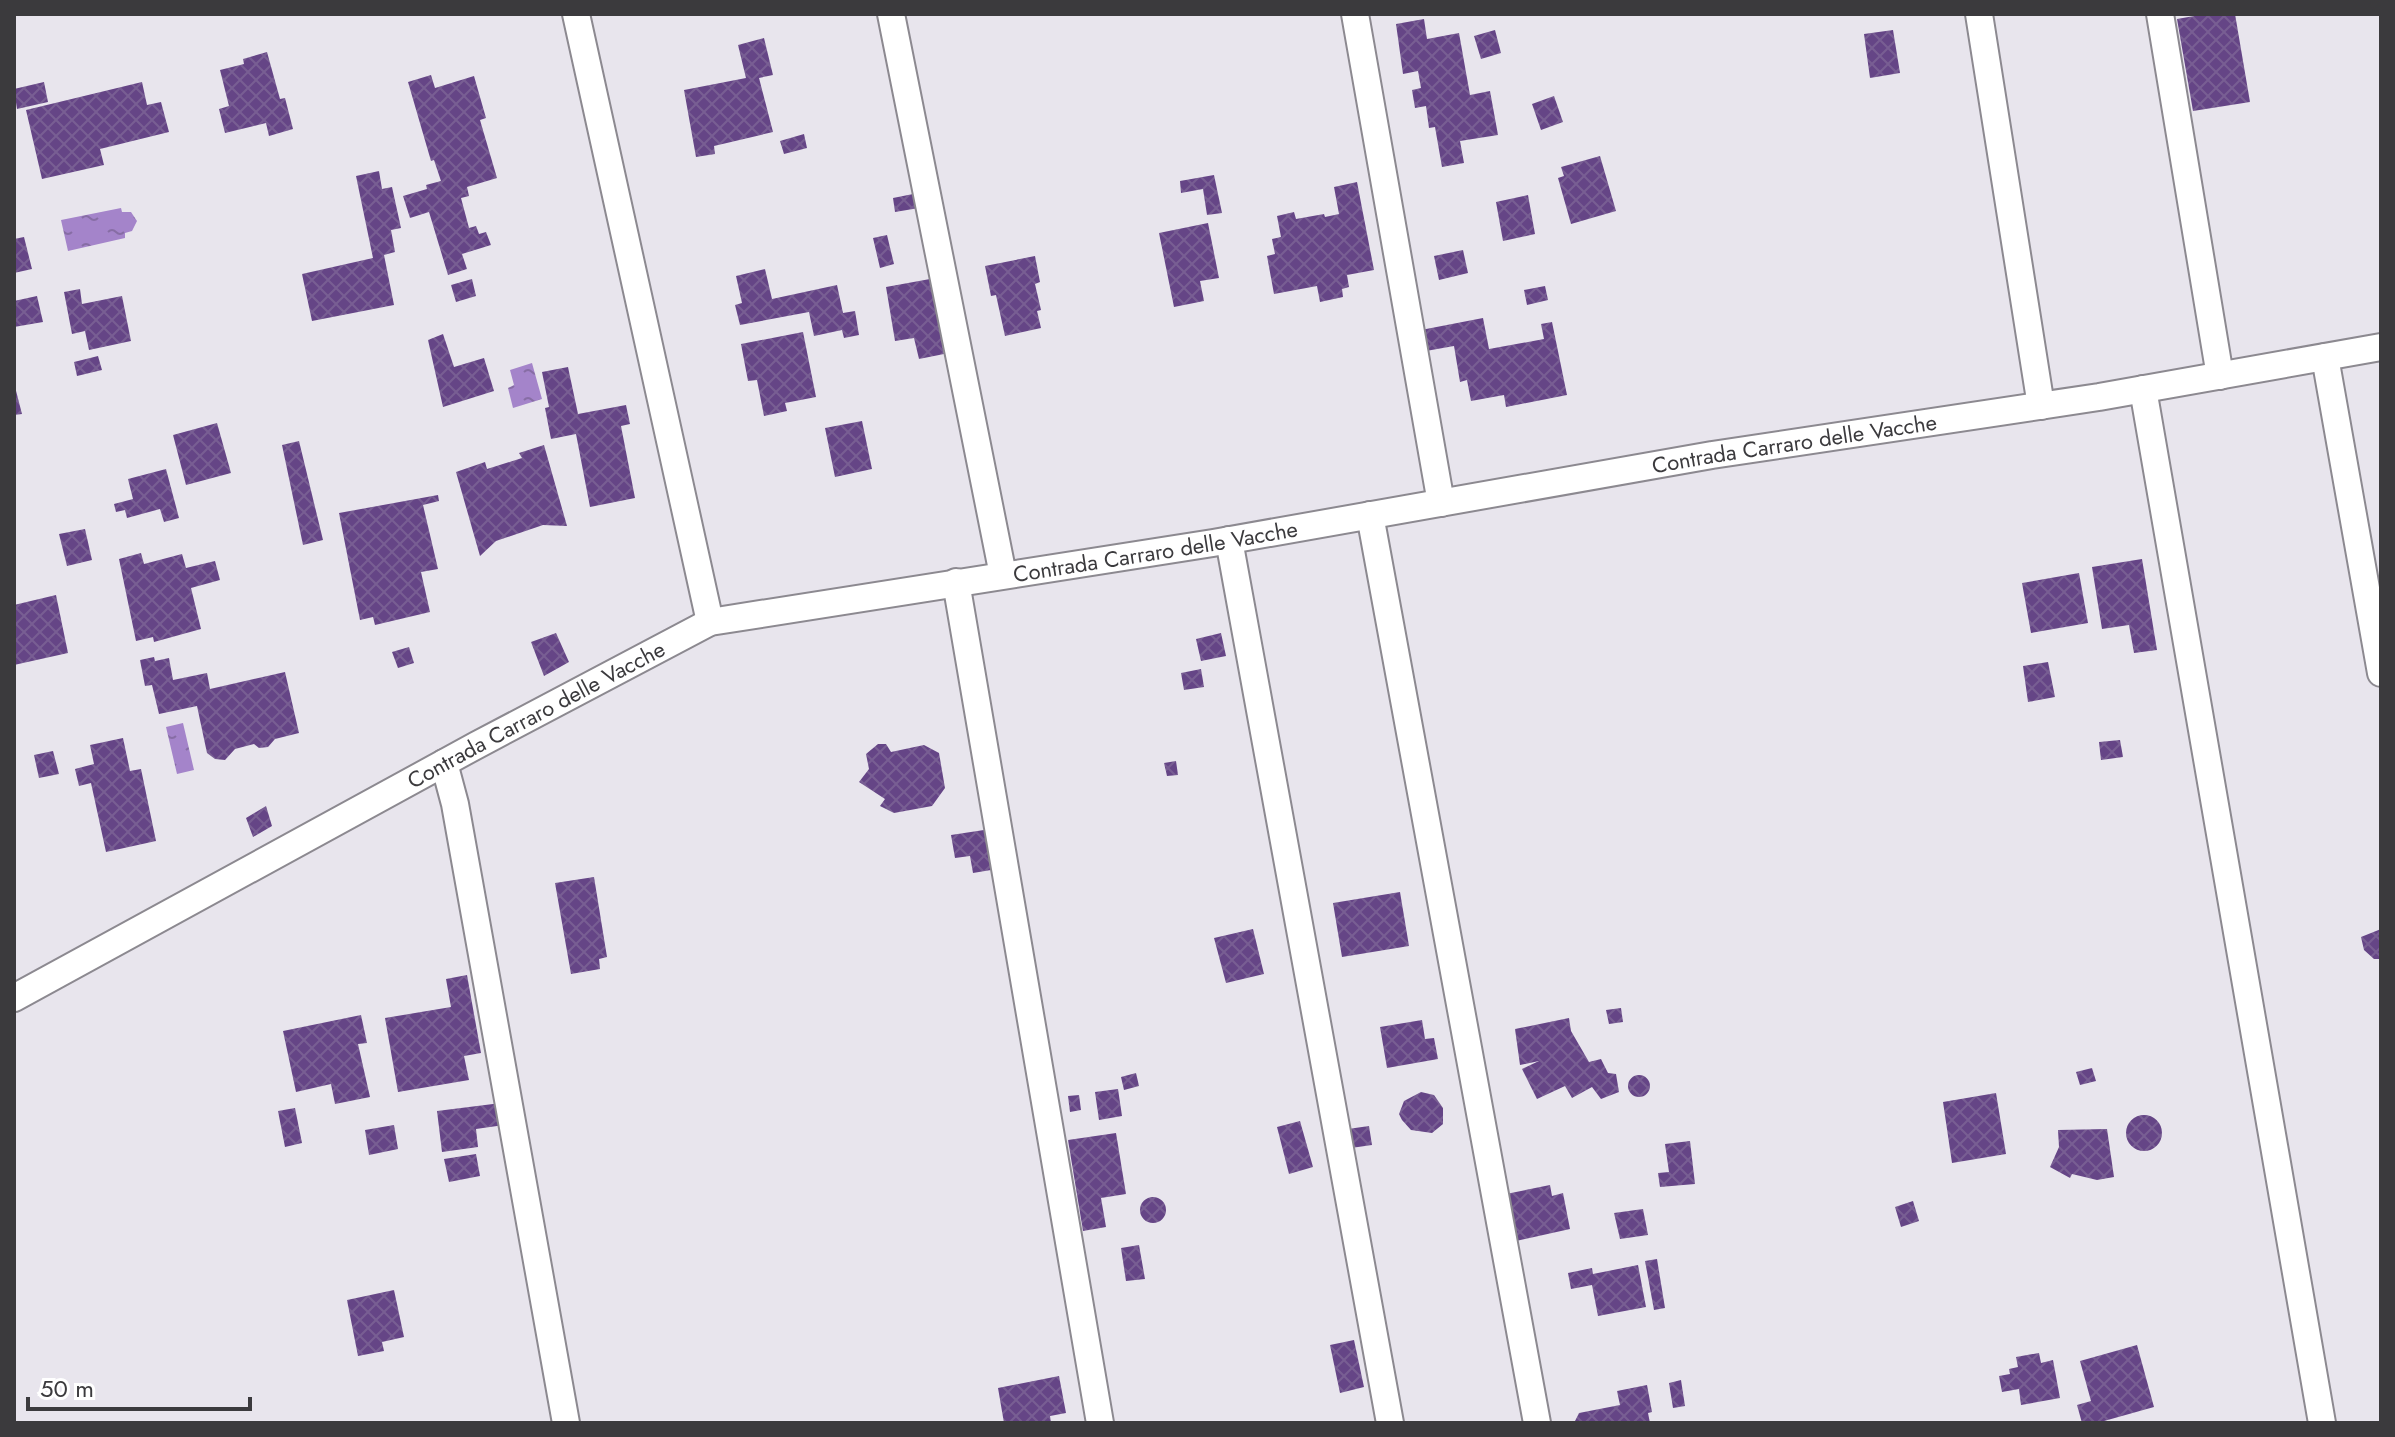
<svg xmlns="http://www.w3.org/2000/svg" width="2395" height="1437" font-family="Jost,sans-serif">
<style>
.water{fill:url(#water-ripples)}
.building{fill:url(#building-cross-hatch)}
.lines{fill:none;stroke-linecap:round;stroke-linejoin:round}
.minor-casing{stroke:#8c8990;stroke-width:30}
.minor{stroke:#fff;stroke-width:26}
.labels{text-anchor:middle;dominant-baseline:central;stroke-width:8;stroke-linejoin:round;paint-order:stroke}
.street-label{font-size:22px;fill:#3b3a3d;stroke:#fff}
</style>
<defs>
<pattern id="water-ripples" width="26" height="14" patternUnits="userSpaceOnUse" patternTransform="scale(2)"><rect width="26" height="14" fill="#a484ca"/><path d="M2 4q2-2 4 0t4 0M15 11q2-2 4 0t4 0" fill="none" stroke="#876da5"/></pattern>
<pattern id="building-cross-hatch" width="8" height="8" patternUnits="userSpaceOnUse" patternTransform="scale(2)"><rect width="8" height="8" fill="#654586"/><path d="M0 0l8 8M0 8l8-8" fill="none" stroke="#785e93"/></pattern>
</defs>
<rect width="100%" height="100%" fill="#e8e5ed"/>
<path class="water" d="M 121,208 L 122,212 L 131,212 L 137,221 L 132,231 L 125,233 L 125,238 L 68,251 L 61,220 Z
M 532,363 L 542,399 L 513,408 L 508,388 L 514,385 L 510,370 Z
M 183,723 L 194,770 L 177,774 L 166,727 Z"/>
<path class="building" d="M 2206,14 L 2235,14 L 2250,102 L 2193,111 L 2177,19 Z
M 1424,19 L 1427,39 L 1459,33 L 1470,95 L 1490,91 L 1498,135 L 1460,141 L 1464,163 L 1442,167 L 1435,127 L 1429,128 L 1426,106 L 1415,108 L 1412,90 L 1421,88 L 1418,71 L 1403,74 L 1396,24 Z
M 1495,30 L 1501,53 L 1481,59 L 1474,36 Z
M 1893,30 L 1900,73 L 1870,78 L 1864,34 Z
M 764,38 L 773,75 L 759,78 L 773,132 L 714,146 L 715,154 L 696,157 L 684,90 L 746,78 L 738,45 Z
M 267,52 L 280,99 L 285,98 L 293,129 L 269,136 L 266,123 L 225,133 L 219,109 L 229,106 L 220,70 L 244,64 L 243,59 Z
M 431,75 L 435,88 L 474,76 L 486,118 L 480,120 L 497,178 L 467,187 L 469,196 L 461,198 L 469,228 L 476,226 L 479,234 L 486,232 L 491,245 L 462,254 L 467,269 L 448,275 L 429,212 L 410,218 L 403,196 L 427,189 L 426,185 L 441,181 L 434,160 L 431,161 L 408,82 Z
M 44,82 L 48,102 L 17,109 L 14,89 Z
M 142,82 L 147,105 L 161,102 L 169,132 L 100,149 L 104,165 L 42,179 L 26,110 Z
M 1554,96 L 1563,122 L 1541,130 L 1532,104 Z
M 804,134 L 807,148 L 784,154 L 780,141 Z
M 1600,156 L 1616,211 L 1571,224 L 1558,178 L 1564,176 L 1561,167 Z
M 379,171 L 382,189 L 392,187 L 401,228 L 391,230 L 395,252 L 384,255 L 394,305 L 312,321 L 302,274 L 373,258 L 356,176 Z
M 1214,175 L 1222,213 L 1207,215 L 1203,189 L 1181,193 L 1180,181 Z
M 1357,182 L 1374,270 L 1347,275 L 1349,287 L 1342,289 L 1343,297 L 1320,302 L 1317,286 L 1274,294 L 1267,256 L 1275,254 L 1272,239 L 1281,237 L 1277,216 L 1294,212 L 1296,219 L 1324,214 L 1325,217 L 1339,214 L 1334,187 Z
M 923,192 L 925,207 L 895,212 L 893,198 Z
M 1528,195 L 1535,234 L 1503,241 L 1496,202 Z
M 1208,223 L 1219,278 L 1200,281 L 1204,301 L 1174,307 L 1159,233 Z
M 887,235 L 894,264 L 880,268 L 873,238 Z
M 24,237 L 32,269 L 14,273 L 14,239 Z
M 1463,250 L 1468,273 L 1439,280 L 1434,256 Z
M 1035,256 L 1040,282 L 1035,284 L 1041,310 L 1037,311 L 1041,328 L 1005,336 L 996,295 L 991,296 L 985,266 Z
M 765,269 L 772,299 L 837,285 L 843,313 L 855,311 L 859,335 L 844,338 L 842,330 L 814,336 L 809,312 L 740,325 L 735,305 L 742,303 L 736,276 Z
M 472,279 L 476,296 L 456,302 L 451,285 Z
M 930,279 L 944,354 L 919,359 L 914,338 L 895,341 L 886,287 Z
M 1545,286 L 1548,300 L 1527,305 L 1524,290 Z
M 80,289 L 82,304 L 122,296 L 131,341 L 89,350 L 85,331 L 72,334 L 64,292 Z
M 37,296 L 43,322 L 14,327 L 14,301 Z
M 1483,318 L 1489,349 L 1544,339 L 1541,324 L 1552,322 L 1567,395 L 1506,407 L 1504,395 L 1471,401 L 1467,380 L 1460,382 L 1454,346 L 1426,351 L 1421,330 Z
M 803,332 L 816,397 L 785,403 L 787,411 L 764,416 L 757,380 L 748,381 L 741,344 Z
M 443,334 L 454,367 L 484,358 L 494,391 L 443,407 L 428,340 Z
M 98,356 L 102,370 L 77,376 L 74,362 Z
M 568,367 L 578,414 L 626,405 L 630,424 L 621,426 L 635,498 L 590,507 L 576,434 L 551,439 L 545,408 L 549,407 L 542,372 Z
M 14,383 L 22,414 L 14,415 Z
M 862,421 L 872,469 L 835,477 L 825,428 Z
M 217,423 L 231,473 L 186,485 L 173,435 Z
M 299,441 L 323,540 L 303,545 L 282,445 Z
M 544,445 L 567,526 L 543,525 L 496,541 L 480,556 L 456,472 L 485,462 L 487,469 L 522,458 L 519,453 Z
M 166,469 L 179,518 L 164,522 L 160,509 L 127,518 L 125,510 L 116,512 L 114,504 L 133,499 L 128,479 Z
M 438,495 L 439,501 L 423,505 L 438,569 L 421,572 L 430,612 L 375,625 L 373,617 L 360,620 L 339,513 Z
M 85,529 L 92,560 L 67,566 L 59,534 Z
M 141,553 L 144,564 L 182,554 L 186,568 L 215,561 L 220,580 L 191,588 L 201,629 L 154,642 L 153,637 L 136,641 L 119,559 Z
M 2142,559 L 2157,650 L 2134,653 L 2129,625 L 2102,629 L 2092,567 Z
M 2079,573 L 2088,623 L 2031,633 L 2022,583 Z
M 56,595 L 68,653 L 14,665 L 14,605 Z
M 556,633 L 569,662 L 544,676 L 531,642 Z
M 1221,633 L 1226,656 L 1201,661 L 1196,639 Z
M 409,647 L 414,663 L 398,668 L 392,652 Z
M 154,657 L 155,661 L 169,658 L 173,680 L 207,673 L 210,689 L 285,672 L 299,733 L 275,739 L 268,747 L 259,748 L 254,744 L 235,749 L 225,760 L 215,759 L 207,753 L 197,706 L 159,714 L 152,685 L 145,686 L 140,660 Z
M 2048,662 L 2055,697 L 2028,702 L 2023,666 Z
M 1201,669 L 1204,687 L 1184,690 L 1181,673 Z
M 123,738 L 130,771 L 141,769 L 156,841 L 106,852 L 91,783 L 79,786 L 75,769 L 94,764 L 90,745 Z
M 2120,740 L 2123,757 L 2101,760 L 2099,742 Z
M 878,744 L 886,744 L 891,752 L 924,745 L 939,753 L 945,788 L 932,806 L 894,813 L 880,806 L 885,799 L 859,782 L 869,769 L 866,754 Z
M 53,751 L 59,774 L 39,778 L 34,755 Z
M 1176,761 L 1178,775 L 1167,776 L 1164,763 Z
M 266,806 L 272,826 L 253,837 L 246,818 Z
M 984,830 L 991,870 L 973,873 L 970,856 L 955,858 L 951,835 Z
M 594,877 L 607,957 L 599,959 L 600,969 L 571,974 L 555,883 Z
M 1400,892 L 1409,946 L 1342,957 L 1333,903 Z
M 1253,929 L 1264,974 L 1226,983 L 1214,938 Z
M 2381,929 L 2381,959 L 2374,959 L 2364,950 L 2361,937 Z
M 467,975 L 481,1053 L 464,1056 L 469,1080 L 398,1092 L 385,1018 L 451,1007 L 446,979 Z
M 1621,1008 L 1623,1022 L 1609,1024 L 1606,1010 Z
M 361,1015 L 367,1043 L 358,1044 L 370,1097 L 335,1104 L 331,1084 L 296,1092 L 283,1031 Z
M 1569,1018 L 1571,1031 L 1589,1062 L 1601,1059 L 1608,1073 L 1616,1074 L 1619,1092 L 1601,1099 L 1592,1087 L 1572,1098 L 1565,1086 L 1537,1099 L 1522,1069 L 1539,1061 L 1520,1065 L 1515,1029 Z
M 1422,1020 L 1425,1039 L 1434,1038 L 1438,1059 L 1387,1068 L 1380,1027 Z
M 2092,1068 L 2096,1081 L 2080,1085 L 2076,1072 Z
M 1136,1073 L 1139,1086 L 1124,1090 L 1121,1077 Z
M1628 1086a11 11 0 1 1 22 0a11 11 0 1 1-22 0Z
M 1118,1089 L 1122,1116 L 1099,1120 L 1095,1092 Z
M 1421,1092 L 1434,1095 L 1443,1108 L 1443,1124 L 1432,1133 L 1411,1130 L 1402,1120 L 1399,1114 L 1404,1101 Z
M 1996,1093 L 2006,1154 L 1952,1163 L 1943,1102 Z
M 1079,1095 L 1081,1110 L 1070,1112 L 1068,1096 Z
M 501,1103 L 504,1125 L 476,1129 L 478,1147 L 442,1152 L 437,1111 Z
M 295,1108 L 302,1143 L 285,1147 L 278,1111 Z
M2126 1133a18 18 0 1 1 36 0a18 18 0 1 1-36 0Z
M 1300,1121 L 1313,1167 L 1289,1174 L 1277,1127 Z
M 394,1125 L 398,1149 L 369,1155 L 365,1130 Z
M 1369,1126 L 1372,1145 L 1351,1148 L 1348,1129 Z
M 2107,1129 L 2114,1177 L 2097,1180 L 2072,1174 L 2070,1178 L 2050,1167 L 2059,1147 L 2058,1130 Z
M 1116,1133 L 1126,1194 L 1101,1198 L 1106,1227 L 1083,1231 L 1068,1140 Z
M 1690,1141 L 1695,1184 L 1660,1187 L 1658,1173 L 1669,1172 L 1665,1144 Z
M 476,1154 L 480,1176 L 449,1182 L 444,1159 Z
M 1550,1185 L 1552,1196 L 1563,1193 L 1570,1229 L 1516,1241 L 1506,1194 Z
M1140 1210a13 13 0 1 1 26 0a13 13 0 1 1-26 0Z
M 1913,1201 L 1919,1221 L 1901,1227 L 1895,1207 Z
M 1643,1209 L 1648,1235 L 1620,1239 L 1614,1213 Z
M 1139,1245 L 1145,1279 L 1126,1281 L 1121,1248 Z
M 1657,1259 L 1665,1308 L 1654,1310 L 1645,1261 Z
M 1638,1265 L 1646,1307 L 1598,1316 L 1592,1285 L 1571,1289 L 1568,1273 L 1592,1268 L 1593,1274 Z
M 394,1290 L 404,1337 L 382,1342 L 384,1351 L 358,1356 L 347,1300 Z
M 1354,1340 L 1364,1387 L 1340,1393 L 1330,1345 Z
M 2137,1345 L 2154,1407 L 2097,1423 L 2082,1423 L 2077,1405 L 2091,1401 L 2080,1361 Z
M 2039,1353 L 2041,1363 L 2053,1360 L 2060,1398 L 2021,1405 L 2019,1389 L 2002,1392 L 1999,1376 L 2010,1374 L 2009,1369 L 2018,1367 L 2016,1357 Z
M 1059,1376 L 1066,1413 L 1050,1416 L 1051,1423 L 1004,1423 L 998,1388 Z
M 1681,1380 L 1685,1406 L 1673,1408 L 1669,1383 Z
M 1647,1385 L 1652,1412 L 1648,1413 L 1650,1423 L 1574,1423 L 1579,1413 L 1620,1405 L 1617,1391 Z"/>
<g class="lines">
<defs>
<g id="minor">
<path d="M 576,14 L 710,622"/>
<path d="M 891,14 L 1003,575"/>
<path d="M 1355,14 L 1441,503"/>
<path d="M 1979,14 L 2041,406"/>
<path d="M 2160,14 L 2220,376"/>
<path d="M 2325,357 L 2381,673"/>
<path d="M 2143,389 L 2322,1423"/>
<path d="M 1370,515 L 1537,1423"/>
<path d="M 1229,540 L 1390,1423"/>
<path d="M 956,582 L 1100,1423"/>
<path d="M 444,763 L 455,804 L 566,1423"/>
<path id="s1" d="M 14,998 L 477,745 L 710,622 L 1213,543 L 1712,455 L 2099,397 L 2381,347"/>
</g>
</defs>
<use href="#minor" class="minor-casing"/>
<use href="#minor" class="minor"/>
</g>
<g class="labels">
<g class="street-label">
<text stroke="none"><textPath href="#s1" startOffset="1890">Contrada Carraro delle Vacche</textPath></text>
<text stroke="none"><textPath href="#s1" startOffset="1242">Contrada Carraro delle Vacche</textPath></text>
<text stroke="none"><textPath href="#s1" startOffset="594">Contrada Carraro delle Vacche</textPath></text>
</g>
</g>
<rect width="2395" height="1437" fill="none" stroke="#3b3a3d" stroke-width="32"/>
<path d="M28 1397v12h222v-12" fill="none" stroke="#3b3a3d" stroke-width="4"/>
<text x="40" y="1397" font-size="24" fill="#3b3a3d" stroke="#ffffff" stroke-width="6" paint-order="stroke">50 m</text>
</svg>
